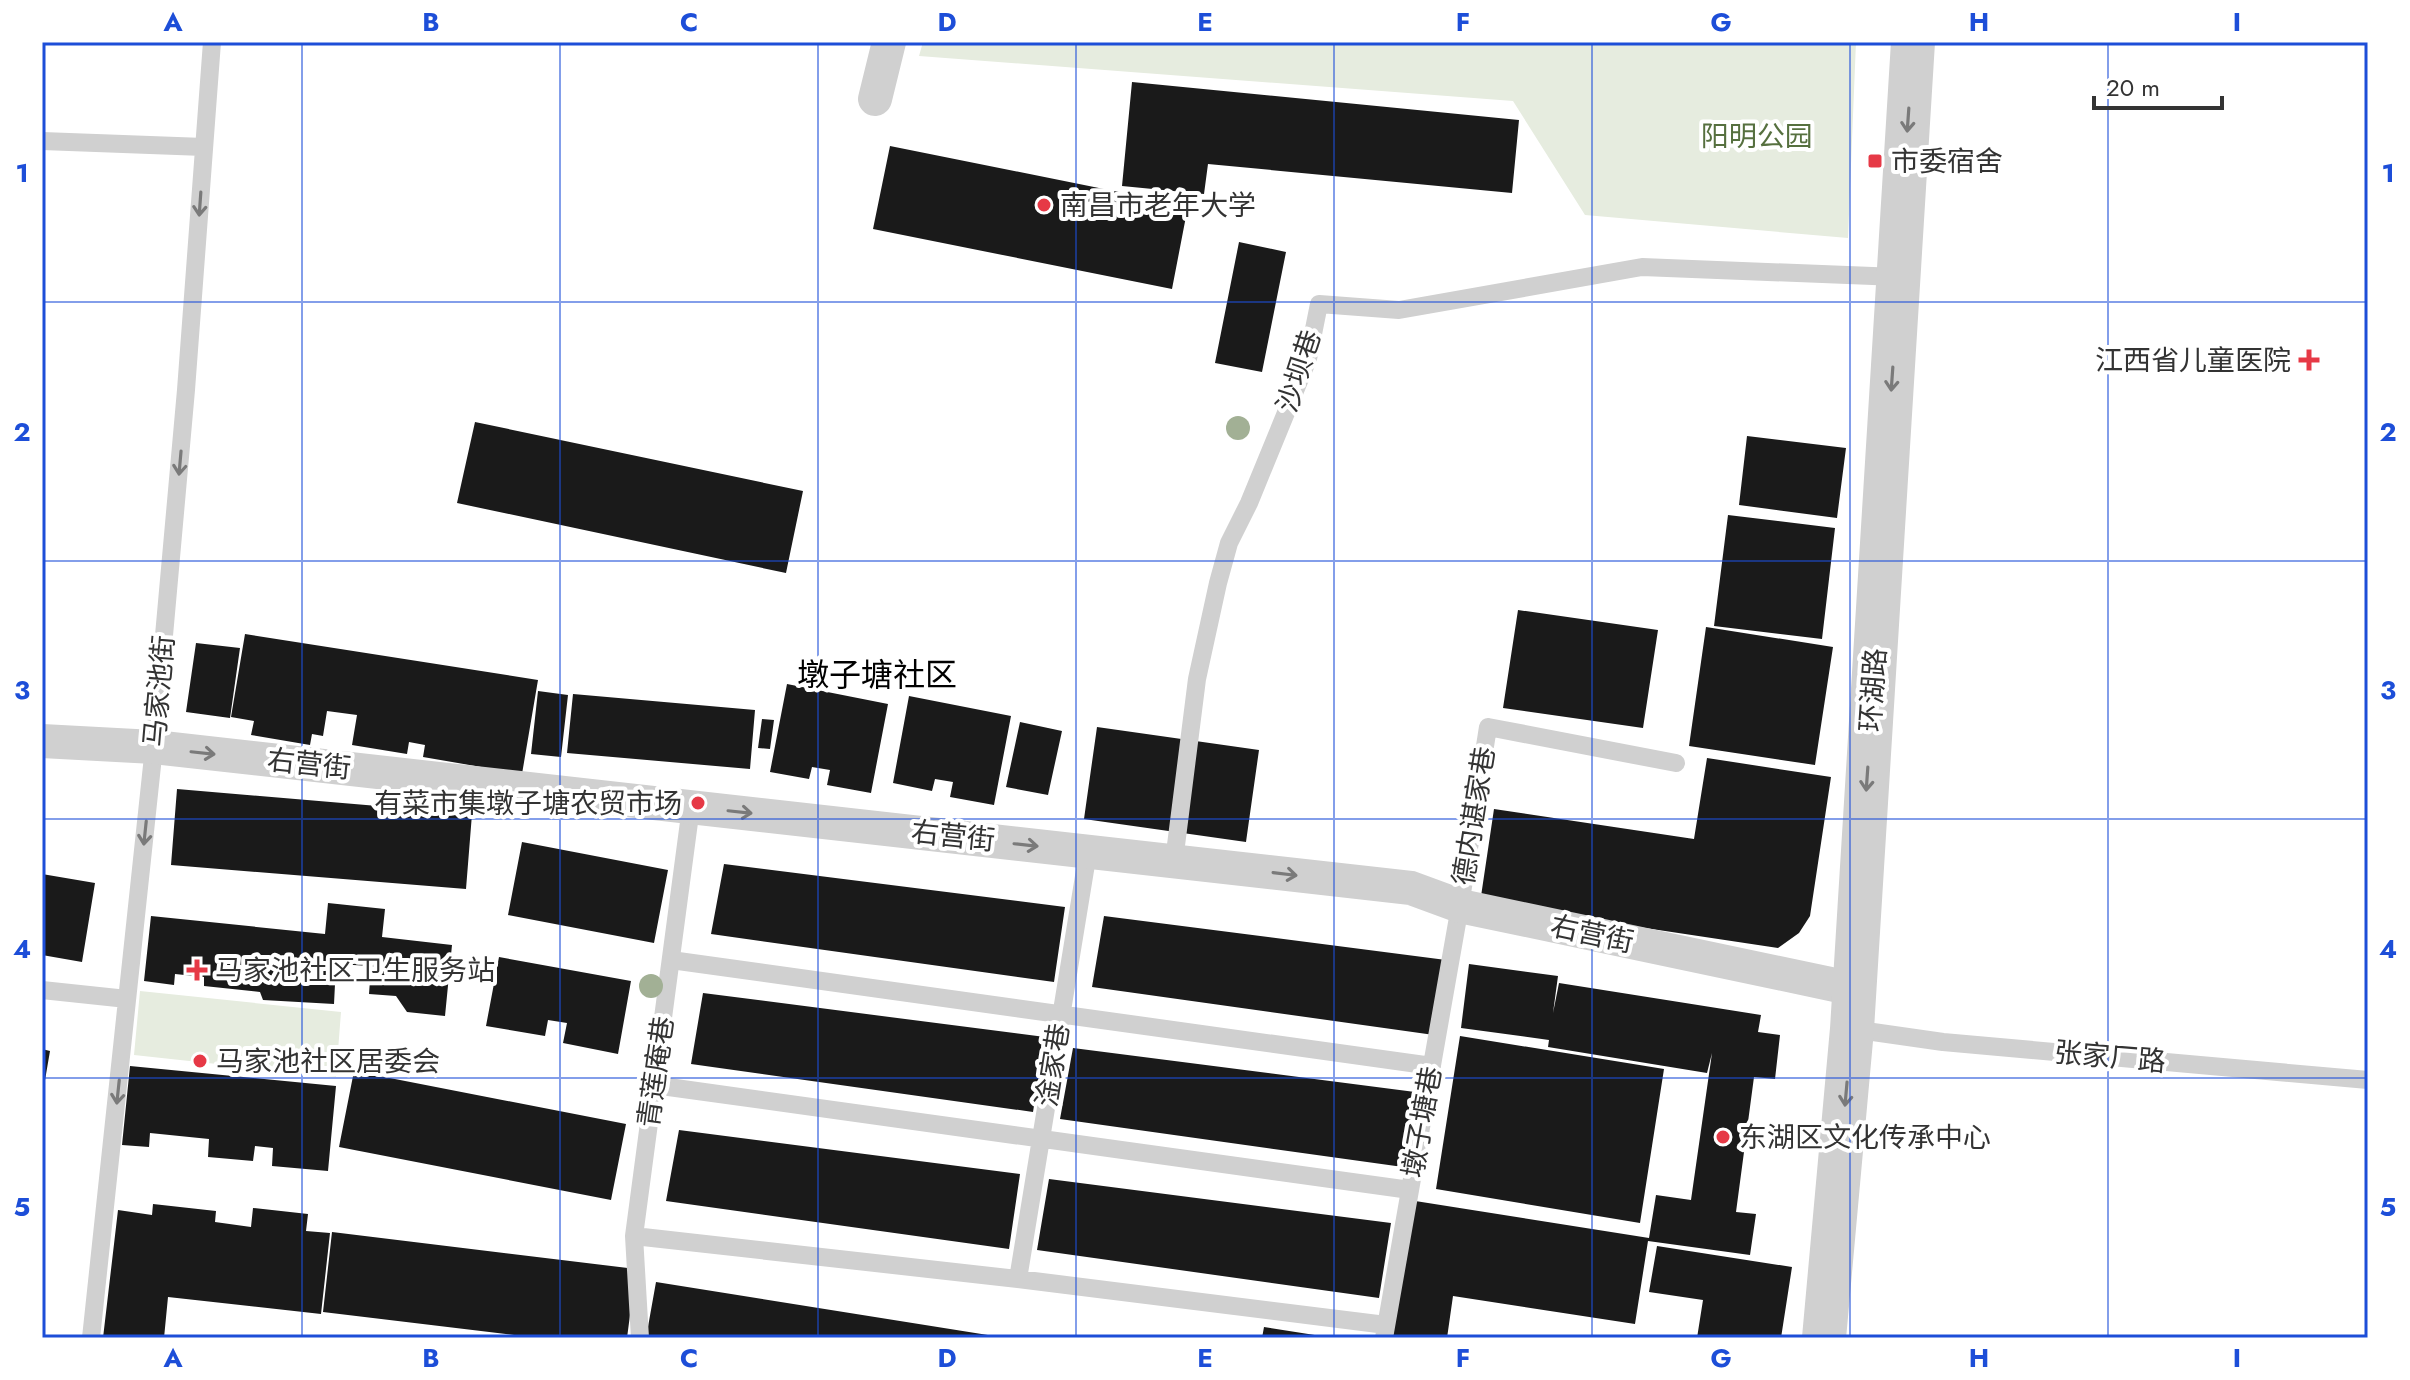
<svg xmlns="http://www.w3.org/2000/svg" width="2410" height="1380" font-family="Jost,'Noto Sans SC',sans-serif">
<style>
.green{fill:#e6ecdf}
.building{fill:#1a1a1a}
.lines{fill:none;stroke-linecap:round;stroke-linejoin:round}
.service{stroke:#d0d0d0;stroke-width:18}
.minor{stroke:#d0d0d0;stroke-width:34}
.tertiary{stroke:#d0d0d0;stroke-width:44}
.tree{fill:#a2b095}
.oneway{stroke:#7a7a7a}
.grid{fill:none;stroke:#1d4ed8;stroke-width:2;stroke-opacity:0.55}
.poi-dot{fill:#e63946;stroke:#fff;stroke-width:3}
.labels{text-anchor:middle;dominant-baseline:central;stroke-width:8;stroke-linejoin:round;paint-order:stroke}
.park-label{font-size:28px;fill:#56703f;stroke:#fff}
.poi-label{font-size:28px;fill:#333;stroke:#fff;text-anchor:start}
.street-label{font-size:28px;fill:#333;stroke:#fff}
.quarter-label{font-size:32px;fill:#000;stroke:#fff}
.neatline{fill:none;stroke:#1d4ed8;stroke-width:3}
.grid-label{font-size:26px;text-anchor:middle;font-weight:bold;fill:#1d4ed8}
</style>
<rect width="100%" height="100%" fill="#fff"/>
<path class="green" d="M 923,42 L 1856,42 L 1848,238 L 1585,215 L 1513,101 L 919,56 Z
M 140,991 L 341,1012 L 336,1077 L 134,1055 Z"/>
<path class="building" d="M 1132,82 L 1519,120 L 1512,193 L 1208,164 L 1204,194 L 1122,186 Z
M 890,146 L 1188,206 L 1172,289 L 873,229 Z
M 1239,242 L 1286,252 L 1262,372 L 1215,363 Z
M 475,422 L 803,491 L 786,573 L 457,503 Z
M 1747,436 L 1846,448 L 1837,518 L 1739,505 Z
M 1728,515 L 1835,528 L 1822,639 L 1714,626 Z
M 1518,610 L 1658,630 L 1643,728 L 1503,708 Z
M 1706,627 L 1833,647 L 1815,765 L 1689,746 Z
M 245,634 L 538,680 L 522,774 L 423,757 L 425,745 L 409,742 L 407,754 L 352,745 L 357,715 L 327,711 L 323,736 L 312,734 L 310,745 L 251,735 L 254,721 L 231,717 Z
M 196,643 L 240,648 L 230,718 L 186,712 Z
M 787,684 L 888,704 L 871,793 L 827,785 L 830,770 L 812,767 L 809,779 L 770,772 Z
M 538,691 L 568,695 L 561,757 L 531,754 Z
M 573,694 L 755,710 L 750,769 L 567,753 Z
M 909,696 L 1011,716 L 994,805 L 950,797 L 953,782 L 935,779 L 932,791 L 893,783 Z
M 762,719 L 774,720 L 770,749 L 758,748 Z
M 1020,722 L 1062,731 L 1048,795 L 1006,787 Z
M 1097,727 L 1259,750 L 1246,842 L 1084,819 Z
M 1707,758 L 1831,777 L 1810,916 L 1799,933 L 1778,948 L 1480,903 L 1494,809 L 1694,839 Z
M 177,789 L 472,814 L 466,889 L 171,865 Z
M 522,842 L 668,870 L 654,943 L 508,915 Z
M 724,864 L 1065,907 L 1054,982 L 711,934 Z
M 42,874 L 95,883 L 82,962 L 42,955 Z
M 328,903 L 385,909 L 382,937 L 452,945 L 445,1016 L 407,1012 L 396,996 L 369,994 L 371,966 L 336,964 L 334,1004 L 263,1000 L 260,992 L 204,986 L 204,977 L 175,974 L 174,985 L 144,981 L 151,916 L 325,934 Z
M 1104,916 L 1446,960 L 1434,1035 L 1092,987 Z
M 499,957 L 631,981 L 618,1054 L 563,1043 L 567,1023 L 548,1020 L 545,1036 L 486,1026 Z
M 1469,964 L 1558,976 L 1553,1013 L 1559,983 L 1761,1015 L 1758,1032 L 1780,1035 L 1775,1079 L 1754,1077 L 1736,1212 L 1756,1214 L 1750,1255 L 1648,1241 L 1635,1324 L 1453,1296 L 1447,1338 L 1387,1338 L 1409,1200 L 1649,1238 L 1656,1195 L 1691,1200 L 1712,1053 L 1707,1073 L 1548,1047 L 1549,1040 L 1461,1028 Z
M 703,993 L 1045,1037 L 1033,1112 L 691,1064 Z
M 1460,1036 L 1664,1069 L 1640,1223 L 1436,1189 Z
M 1073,1048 L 1415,1092 L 1403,1167 L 1060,1119 Z
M 42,1049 L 50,1051 L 44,1086 L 42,1085 Z
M 130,1066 L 336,1086 L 328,1171 L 272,1166 L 273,1148 L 255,1146 L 253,1161 L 208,1157 L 209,1139 L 150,1133 L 149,1147 L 122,1145 Z
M 354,1071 L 626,1124 L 611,1200 L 339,1147 Z
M 679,1130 L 1020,1174 L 1009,1249 L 666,1201 Z
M 1049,1179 L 1391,1223 L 1379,1298 L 1037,1250 Z
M 153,1204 L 216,1211 L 215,1222 L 251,1227 L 253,1208 L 308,1214 L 306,1231 L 330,1233 L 321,1314 L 168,1297 L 164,1338 L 103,1338 L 118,1210 L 152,1215 Z
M 332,1232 L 636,1269 L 627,1338 L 539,1338 L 323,1312 Z
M 1657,1246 L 1792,1267 L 1781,1338 L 1697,1338 L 1703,1300 L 1649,1292 Z
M 656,1282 L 994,1336 L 994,1338 L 646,1338 Z
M 1264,1327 L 1321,1336 L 1321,1338 L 1262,1338 Z"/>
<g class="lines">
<path class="service" d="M 42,141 L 204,147
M 1174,861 L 1197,679 L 1218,583 L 1229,543 L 1249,503 L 1308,359 L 1319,304 L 1399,310 L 1642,267 L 1898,277
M 671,960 L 1432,1066
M 42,990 L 127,999
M 1852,1029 L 1943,1042 L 2368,1080
M 654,1085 L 1410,1190
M 634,1236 L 1018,1279 L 1386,1325
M 1018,1279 L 1088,852
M 91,1338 L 154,747 L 186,390 L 212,42
M 640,1338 L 634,1236 L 691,807
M 1384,1338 L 1460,906 L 1488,727 L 1676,763"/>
<path class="minor" d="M 875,99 L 889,42
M 42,741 L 154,747 L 1411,888 L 1460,906 L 1854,989"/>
<path class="tertiary" d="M 1824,1338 L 1852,1029 L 1913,42"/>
</g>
<g class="tree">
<circle cx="1238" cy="428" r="12"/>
<circle cx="651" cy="986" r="12"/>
</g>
<defs><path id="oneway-shaft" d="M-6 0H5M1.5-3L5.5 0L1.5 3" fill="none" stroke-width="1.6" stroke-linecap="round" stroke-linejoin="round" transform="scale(2)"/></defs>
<g class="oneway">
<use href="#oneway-shaft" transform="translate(1908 120) rotate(94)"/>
<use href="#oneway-shaft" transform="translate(200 204) rotate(94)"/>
<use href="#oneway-shaft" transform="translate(1892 379) rotate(94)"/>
<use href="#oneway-shaft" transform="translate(180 463) rotate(95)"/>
<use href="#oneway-shaft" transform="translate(203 753) rotate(6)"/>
<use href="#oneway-shaft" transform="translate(1867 779) rotate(94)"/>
<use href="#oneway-shaft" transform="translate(740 812) rotate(6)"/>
<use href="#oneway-shaft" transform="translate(145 833) rotate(96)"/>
<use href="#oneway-shaft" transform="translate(1026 845) rotate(6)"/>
<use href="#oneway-shaft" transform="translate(1285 874) rotate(7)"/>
<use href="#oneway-shaft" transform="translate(118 1092) rotate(96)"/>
<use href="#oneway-shaft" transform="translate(1846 1094) rotate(95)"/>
</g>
<path class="grid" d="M 302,42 L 302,1338M 560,42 L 560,1338M 818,42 L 818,1338M 1076,42 L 1076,1338M 1334,42 L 1334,1338M 1592,42 L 1592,1338M 1850,42 L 1850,1338M 2108,42 L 2108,1338M 42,302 L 2368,302M 42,561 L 2368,561M 42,819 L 2368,819M 42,1078 L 2368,1078"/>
<g class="poi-dot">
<rect x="1867" y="153" width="16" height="16" rx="4"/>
<circle cx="1044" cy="205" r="8"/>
<path d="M2305 348h8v8h8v8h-8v8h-8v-8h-8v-8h8z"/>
<circle cx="698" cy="803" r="8"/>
<path d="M193 958h8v8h8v8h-8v8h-8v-8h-8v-8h8z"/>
<circle cx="200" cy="1061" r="8"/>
<circle cx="1723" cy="1137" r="8"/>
</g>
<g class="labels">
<g class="park-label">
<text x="1757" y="136">阳明公园</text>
</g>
<g class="poi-label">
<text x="1891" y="161">市委宿舍</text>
<text x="1060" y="205">南昌市老年大学</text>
<text x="2291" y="360" text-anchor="end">江西省儿童医院</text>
<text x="682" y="803" text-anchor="end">有菜市集墩子塘农贸市场</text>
<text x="215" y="970">马家池社区卫生服务站</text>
<text x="216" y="1061">马家池社区居委会</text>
<text x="1739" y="1137">东湖区文化传承中心</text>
</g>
<g class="street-label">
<text transform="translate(1299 371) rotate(-72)">沙坝巷</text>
<text transform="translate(1873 690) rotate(-86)">环湖路</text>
<text transform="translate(159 691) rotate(-85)">马家池街</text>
<text transform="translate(309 764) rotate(6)">右营街</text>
<text transform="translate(1474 816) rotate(-81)">德内谌家巷</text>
<text transform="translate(953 836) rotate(6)">右营街</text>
<text transform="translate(1592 934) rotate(12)">右营街</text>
<text transform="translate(2110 1057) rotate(5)">张家厂路</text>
<text transform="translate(1053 1065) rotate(-81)">淦家巷</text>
<text transform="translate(656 1072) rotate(-82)">青莲庵巷</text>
<text transform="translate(1422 1122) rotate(-80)">墩子塘巷</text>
</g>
<g class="quarter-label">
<text x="877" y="675">墩子塘社区</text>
</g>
</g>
<rect width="2410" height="1380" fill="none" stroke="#ffffff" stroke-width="88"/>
<path d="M2094 96v12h128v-12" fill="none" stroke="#333333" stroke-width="4"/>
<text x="2106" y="96" font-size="24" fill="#333333" stroke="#ffffff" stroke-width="6" paint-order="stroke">20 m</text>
<rect x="44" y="44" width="2322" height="1292" class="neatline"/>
<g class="grid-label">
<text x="173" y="31">A</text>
<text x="431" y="31">B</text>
<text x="689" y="31">C</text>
<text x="947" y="31">D</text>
<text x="1205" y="31">E</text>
<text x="1463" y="31">F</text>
<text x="1721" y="31">G</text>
<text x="1979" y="31">H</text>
<text x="2237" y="31">I</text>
<text x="22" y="182">1</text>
<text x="2388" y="182">1</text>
<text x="22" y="441">2</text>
<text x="2388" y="441">2</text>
<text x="22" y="699">3</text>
<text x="2388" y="699">3</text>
<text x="22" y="958">4</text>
<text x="2388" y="958">4</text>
<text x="22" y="1216">5</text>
<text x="2388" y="1216">5</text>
<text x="173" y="1367">A</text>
<text x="431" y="1367">B</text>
<text x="689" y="1367">C</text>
<text x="947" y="1367">D</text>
<text x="1205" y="1367">E</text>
<text x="1463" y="1367">F</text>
<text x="1721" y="1367">G</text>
<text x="1979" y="1367">H</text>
<text x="2237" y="1367">I</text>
</g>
</svg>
